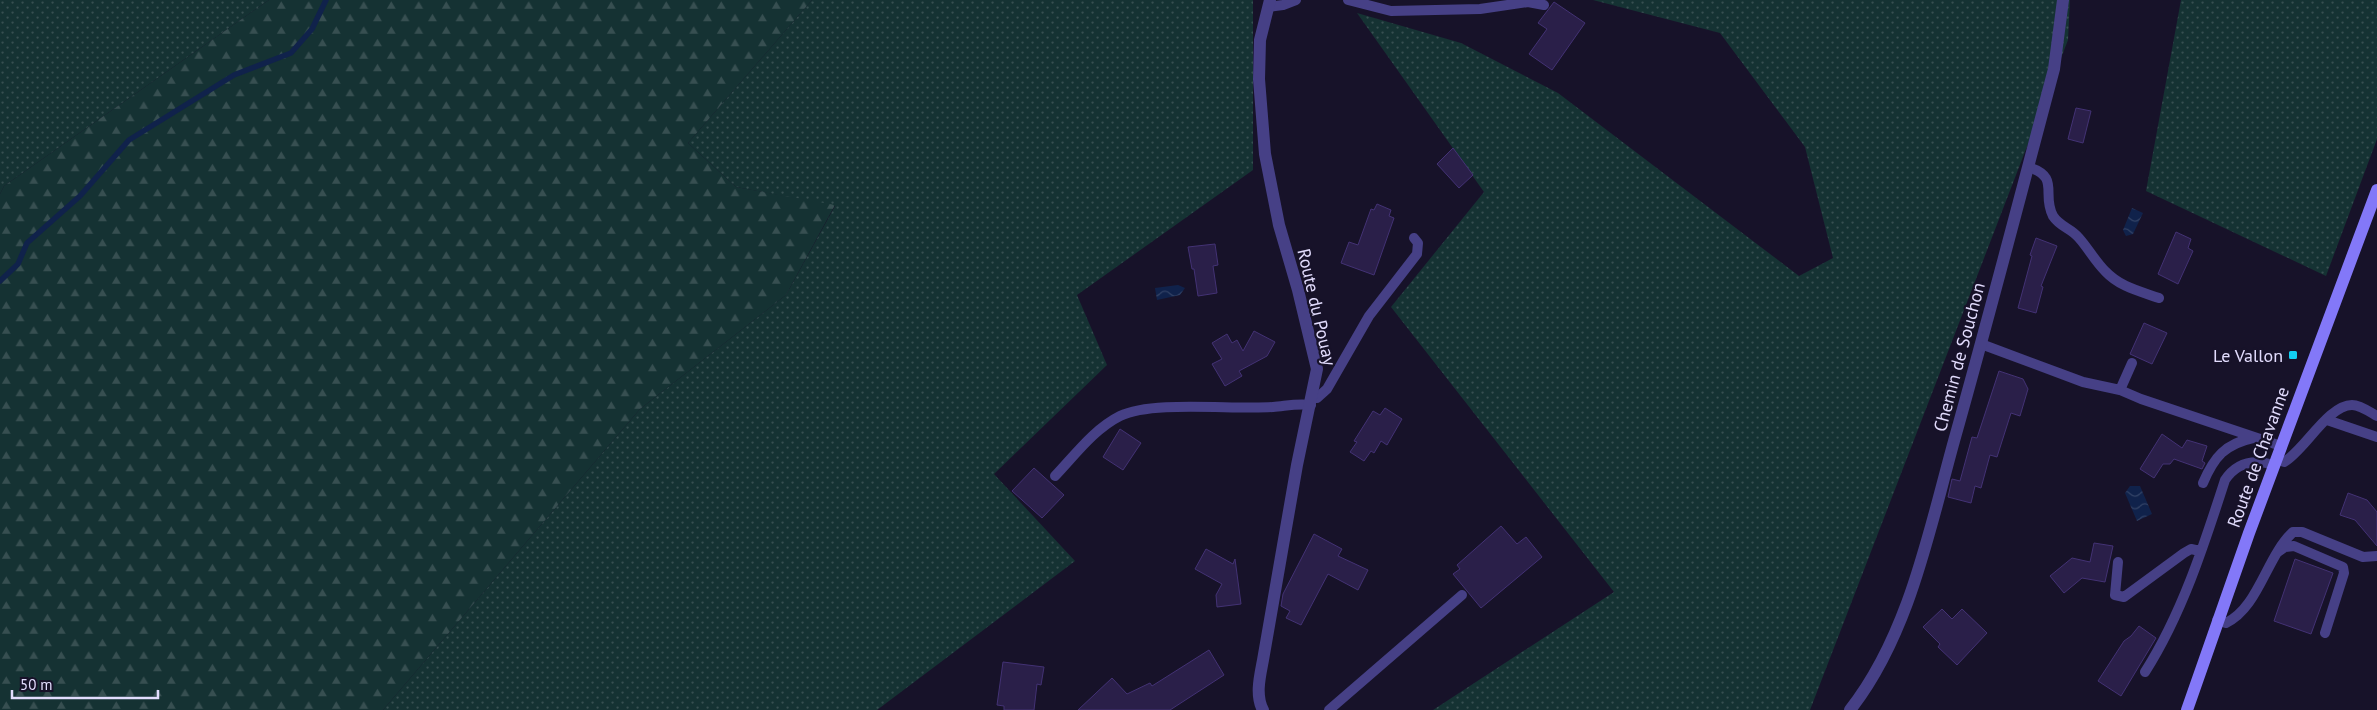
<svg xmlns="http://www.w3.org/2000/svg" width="2377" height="710" font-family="'PT Sans',sans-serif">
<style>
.grass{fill:url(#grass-dots)}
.forest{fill:url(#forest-firs)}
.water{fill:url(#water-waves)}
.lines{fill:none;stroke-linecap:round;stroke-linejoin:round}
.stream{stroke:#10224b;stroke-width:5.5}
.building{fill:#2a1f49;stroke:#433274}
.service{stroke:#464086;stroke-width:10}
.minor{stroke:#464086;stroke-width:12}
.secondary{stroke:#8378f8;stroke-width:12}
.poi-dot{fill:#12cff3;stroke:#171229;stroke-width:2}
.labels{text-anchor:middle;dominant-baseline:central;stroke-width:4.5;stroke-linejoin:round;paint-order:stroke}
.street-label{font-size:18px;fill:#e2dcfd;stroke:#171229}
.poi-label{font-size:18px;fill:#e2dcfd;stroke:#171229;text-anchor:end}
</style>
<defs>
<pattern id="grass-dots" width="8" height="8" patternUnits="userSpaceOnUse" patternTransform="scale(1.25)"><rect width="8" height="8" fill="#153233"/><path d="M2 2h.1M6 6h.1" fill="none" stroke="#374f51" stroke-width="1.8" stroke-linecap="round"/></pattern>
<pattern id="forest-firs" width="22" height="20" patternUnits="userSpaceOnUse" patternTransform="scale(1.25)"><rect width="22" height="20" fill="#153233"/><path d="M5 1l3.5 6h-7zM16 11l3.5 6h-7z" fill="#374f51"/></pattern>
<pattern id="water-waves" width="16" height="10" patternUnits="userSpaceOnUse" patternTransform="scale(1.25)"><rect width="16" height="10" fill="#10224b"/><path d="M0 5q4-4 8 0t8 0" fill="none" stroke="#324266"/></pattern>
</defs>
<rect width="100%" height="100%" fill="#171229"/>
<path class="grass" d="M 0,0 L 269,0 L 4,186 L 0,194 Z
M 812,0 L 1253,0 L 1253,170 L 1077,295 L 1107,365 L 994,474 L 1075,561 L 877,710 L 383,710 L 640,409 L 786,295 L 835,206 L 736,187 L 688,143 Z
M 1593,0 L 2070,0 L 2068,40 L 1810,710 L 1433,710 L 1614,592 L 1391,307 L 1484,192 L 1357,13 L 1461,43 L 1558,93 L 1799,276 L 1833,258 L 1805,147 L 1720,33 Z
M 2181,0 L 2377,0 L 2377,139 L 2326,276 L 2146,191 Z"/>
<path class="forest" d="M 269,0 L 812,0 L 688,143 L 736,187 L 835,205 L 786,295 L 640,409 L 383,710 L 0,710 L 0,194 L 4,186 Z"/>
<path class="water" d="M 2132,208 L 2143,213 L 2133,234 L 2126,236 L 2123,230 Z
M 1178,285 L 1185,288 L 1180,295 L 1157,300 L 1155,288 Z
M 2130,486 L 2140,486 L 2152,514 L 2137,521 L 2125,493 Z"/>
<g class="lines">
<path class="stream" d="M 0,281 L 18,264 L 27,243 L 80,196 L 129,140 L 234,75 L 291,53 L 312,29 L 326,0"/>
</g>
<path class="building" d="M 1554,2 L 1585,23 L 1552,70 L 1529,54 L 1547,29 L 1538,23 Z
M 2076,108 L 2091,111 L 2083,143 L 2068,139 Z
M 1453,148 L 1473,175 L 1459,188 L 1437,164 Z
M 1377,204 L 1391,210 L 1389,216 L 1394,218 L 1374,275 L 1341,263 L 1349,242 L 1358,245 L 1371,209 L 1374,210 Z
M 2176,232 L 2191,239 L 2188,248 L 2193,251 L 2178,284 L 2158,274 Z
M 2036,238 L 2057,246 L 2041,286 L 2043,287 L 2036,313 L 2018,308 L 2032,256 L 2030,255 Z
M 1215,244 L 1218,265 L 1213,266 L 1217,293 L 1198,296 L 1194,269 L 1192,269 L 1188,247 Z
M 2144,323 L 2167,333 L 2152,364 L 2130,354 Z
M 1254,331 L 1275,342 L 1267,356 L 1239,371 L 1242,376 L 1225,386 L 1212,364 L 1222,359 L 1212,343 L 1227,334 L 1232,343 L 1237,340 L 1243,351 Z
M 1999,371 L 2023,379 L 2028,389 L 2020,416 L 2011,413 L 1997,457 L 1990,455 L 1981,488 L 1975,486 L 1971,503 L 1948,497 L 1952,479 L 1960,481 L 1972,437 L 1977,438 Z
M 1385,408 L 1402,419 L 1387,445 L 1381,441 L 1374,453 L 1371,451 L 1364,461 L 1350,452 L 1357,442 L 1354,441 L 1373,411 L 1380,415 Z
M 1120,429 L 1141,443 L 1123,470 L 1103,457 Z
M 2162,434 L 2182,448 L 2187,440 L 2207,446 L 2202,461 L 2205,463 L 2202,469 L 2174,459 L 2170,464 L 2163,464 L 2154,478 L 2140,469 Z
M 1034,468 L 1064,495 L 1042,518 L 1012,491 Z
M 2348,493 L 2367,500 L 2377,512 L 2377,546 L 2355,520 L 2340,515 Z
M 1501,526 L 1517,544 L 1526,537 L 1542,557 L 1481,608 L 1453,574 L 1460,569 L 1457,565 Z
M 1314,534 L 1342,549 L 1338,556 L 1368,570 L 1358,590 L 1328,574 L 1301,625 L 1286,618 L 1290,611 L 1281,606 L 1283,594 Z
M 2094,543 L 2113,546 L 2105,582 L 2082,578 L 2064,593 L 2050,576 L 2072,558 L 2090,562 Z
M 1206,549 L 1233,564 L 1235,559 L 1241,604 L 1217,607 L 1216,595 L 1222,584 L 1195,569 Z
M 2295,559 L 2333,573 L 2311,634 L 2274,621 Z
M 1942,609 L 1952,619 L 1962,609 L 1987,633 L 1957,665 L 1938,647 L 1940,644 L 1923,627 Z
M 2139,626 L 2156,638 L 2121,696 L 2098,681 L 2124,641 L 2131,636 Z
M 1209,650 L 1224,675 L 1170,710 L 1078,710 L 1112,678 L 1127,694 L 1150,683 L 1152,686 Z
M 1003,662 L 1044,667 L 1041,685 L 1037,684 L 1034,710 L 1004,710 L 1004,706 L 997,705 Z"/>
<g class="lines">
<path class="service" d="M 1348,0 L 1391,11 L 1480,9 L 1528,2 L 1544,5
M 1268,7 L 1283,5 L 1296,0
M 2028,167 C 2061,177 2041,194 2053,216 C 2060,227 2071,228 2079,238 C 2088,248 2095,261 2105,271 C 2120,287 2139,291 2159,298
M 1981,344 L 2083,382 L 2120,390 L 2141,399 L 2281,446
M 2120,390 L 2132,363
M 1313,397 L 1317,398 L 1327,389 L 1369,316 L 1417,254 L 1418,243 L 1414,238
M 2327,420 L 2377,437
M 2277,459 L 2284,462 C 2304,451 2328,405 2352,405 C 2360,405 2370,412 2377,416
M 1055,476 C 1075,455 1094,429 1120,416 C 1153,400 1233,410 1273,407 C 1286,406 1297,403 1311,405
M 2203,483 C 2214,457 2225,444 2253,438
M 2278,552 L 2285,547 L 2294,546 L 2343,567 L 2344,573 L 2325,633
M 2118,562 L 2115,595 L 2124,597 L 2184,553 L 2191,549 L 2200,551
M 2217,620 L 2226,623 C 2259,607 2266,557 2293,532 L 2302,532 L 2363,557 L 2377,556
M 2145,672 C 2182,614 2204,545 2225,480 C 2237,462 2254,459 2274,465
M 1329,710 L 1462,595"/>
<path class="minor" d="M 1263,710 C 1255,695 1260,676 1263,660 L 1297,465 L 1317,369 L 1298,290 L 1279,225 L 1265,154 L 1259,79 L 1260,40 L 1270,0
M 1850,710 C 1909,635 1929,531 1954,441 C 1989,317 2021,193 2054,69 L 2063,0"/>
<path class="secondary" d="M 2187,710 L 2249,533 L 2377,190"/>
</g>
<rect class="poi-dot" x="2288" y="350" width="10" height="10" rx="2.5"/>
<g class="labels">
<g class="street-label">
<text transform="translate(1317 307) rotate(77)">Route du Pouay</text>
<text transform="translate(1959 357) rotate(-75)">Chemin de Souchon</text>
<text transform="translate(2258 457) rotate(-70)">Route de Chavanne</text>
</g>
<g class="poi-label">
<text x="2283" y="355">Le Vallon</text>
</g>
</g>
<path d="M12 690v8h146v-8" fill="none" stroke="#e2dcfd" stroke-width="2.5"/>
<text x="20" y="690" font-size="15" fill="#e2dcfd" stroke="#171229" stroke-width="4" paint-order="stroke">50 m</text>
</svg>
